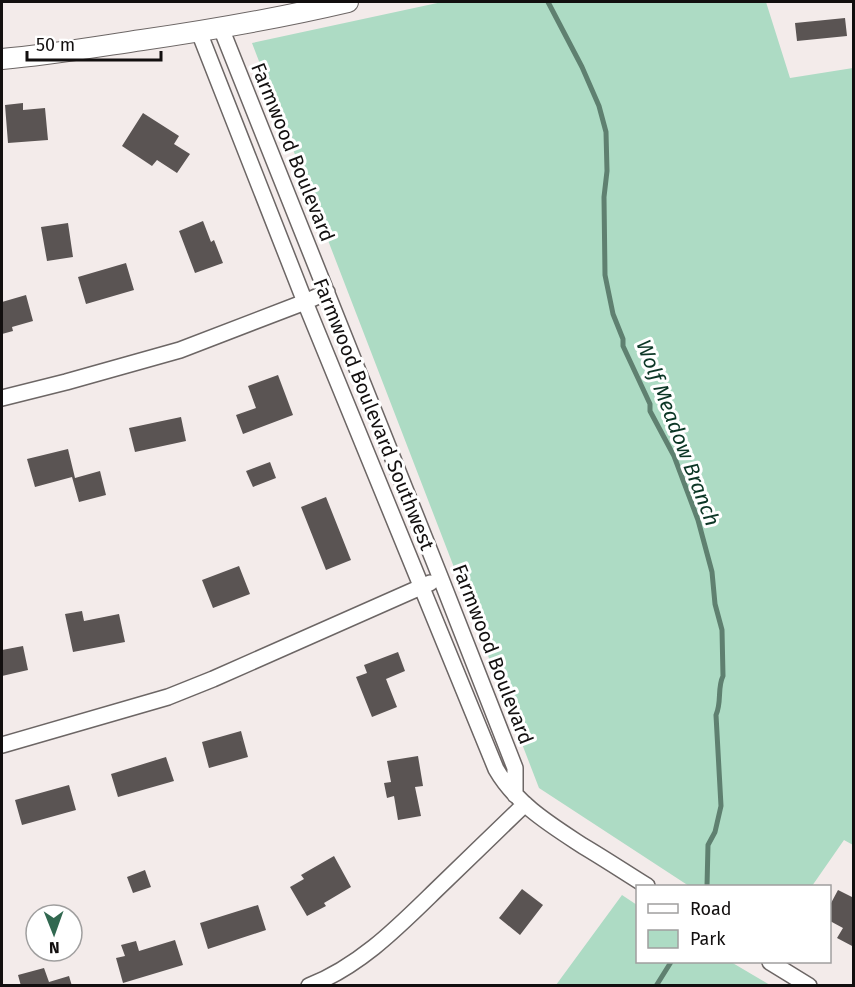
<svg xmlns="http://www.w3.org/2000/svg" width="855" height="987" font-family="'Fira Sans',sans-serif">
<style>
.green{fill:#addbc4}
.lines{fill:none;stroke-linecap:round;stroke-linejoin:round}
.stream{stroke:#5f8070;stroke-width:5}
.building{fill:#5a5453}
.minor-casing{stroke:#6c6665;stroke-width:18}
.tertiary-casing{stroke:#6c6665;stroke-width:22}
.minor{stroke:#fff;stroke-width:15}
.tertiary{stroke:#fff;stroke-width:20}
.labels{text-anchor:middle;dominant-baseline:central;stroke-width:6;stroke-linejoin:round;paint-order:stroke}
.street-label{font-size:20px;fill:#120f0f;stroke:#fff}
.water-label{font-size:21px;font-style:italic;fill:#0b3625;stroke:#fff}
</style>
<rect width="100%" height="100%" fill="#f3ebea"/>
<path class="green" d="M 442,2 L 766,2 L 790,78 L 853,68 L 853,845 L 844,840 L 812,886 L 689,886 L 539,788 L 252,43 Z
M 622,895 L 637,905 L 638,962 L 731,962 L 770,985 L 556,985 Z"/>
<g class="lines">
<path class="stream" d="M 548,2 L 582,67 L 599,106 L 606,132 L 607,171 L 604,197 L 605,275 L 613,314 L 623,339 L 623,346 L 650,404 L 650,411 L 674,456 L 698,520 L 712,572 L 715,604 L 722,630 L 723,676 C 717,688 722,702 716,715 L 721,806 L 715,832 L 708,845 L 707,886
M 656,986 L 671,962"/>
</g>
<path class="building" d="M 845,18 L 847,36 L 797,41 L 795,23 Z
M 23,103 L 23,110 L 45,108 L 48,140 L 8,143 L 5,105 Z
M 143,113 L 179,136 L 174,144 L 190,154 L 177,173 L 157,160 L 152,166 L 122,146 Z
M 203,221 L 211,242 L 214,240 L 223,263 L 195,273 L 179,231 Z
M 68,223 L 73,257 L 47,261 L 41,227 Z
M 126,263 L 134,290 L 86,304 L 78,277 Z
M 26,295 L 33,321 L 12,327 L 13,331 L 2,334 L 2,302 Z
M 278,375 L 293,415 L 243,434 L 236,415 L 256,408 L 248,386 Z
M 181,417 L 186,441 L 135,452 L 129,428 Z
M 68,449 L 75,478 L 100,471 L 106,495 L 79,502 L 72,477 L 35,487 L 27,459 Z
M 270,462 L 276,478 L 253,487 L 246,471 Z
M 326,497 L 351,560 L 326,570 L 301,507 Z
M 239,566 L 250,594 L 213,608 L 202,580 Z
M 82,611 L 84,621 L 119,614 L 125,642 L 73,652 L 65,614 Z
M 23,646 L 28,670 L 2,676 L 2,650 Z
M 398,652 L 405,671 L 386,679 L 397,707 L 372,717 L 356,677 L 367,673 L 364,665 Z
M 241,731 L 248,757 L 209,768 L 202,742 Z
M 418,756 L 423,786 L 415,787 L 421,816 L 398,820 L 394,796 L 387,798 L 384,783 L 391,782 L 387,761 Z
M 166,757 L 174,781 L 118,797 L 111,774 Z
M 69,785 L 76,810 L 22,825 L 15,800 Z
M 334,856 L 351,887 L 324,903 L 326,906 L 307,916 L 290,887 L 304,879 L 301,875 Z
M 145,870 L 151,887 L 133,893 L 127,877 Z
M 522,889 L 543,905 L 520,935 L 499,918 Z
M 838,890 L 854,898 L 854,947 L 837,938 L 843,928 L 830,921 L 830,905 Z
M 258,905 L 266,930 L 208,949 L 200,923 Z
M 175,940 L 183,965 L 123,983 L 116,958 L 125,956 L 121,945 L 136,941 L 139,951 Z
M 44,968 L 49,982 L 69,976 L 72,986 L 21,986 L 18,975 Z"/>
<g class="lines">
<defs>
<path id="minor" d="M 221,28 L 441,579 L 515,768 L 515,795
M 199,32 L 305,302 L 496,769 C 516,804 551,825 583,846 C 605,859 626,873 647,886
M 2,398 L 66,382 L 180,350 L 305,302 L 327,292
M 2,745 L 168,697 L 213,679 L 430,583
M 770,962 L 809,986
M 309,986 C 360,966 398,927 436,890 C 466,861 495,833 525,804"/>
<path id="tertiary" d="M 2,59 C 49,55 95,47 142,40 C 211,30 280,18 348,2"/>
</defs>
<use href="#minor" class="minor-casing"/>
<use href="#tertiary" class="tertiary-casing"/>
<use href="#minor" class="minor"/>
<use href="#tertiary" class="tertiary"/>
</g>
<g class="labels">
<g class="street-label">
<text transform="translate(293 152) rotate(68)">Farmwood Boulevard</text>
<text transform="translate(374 414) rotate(68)">Farmwood Boulevard Southwest</text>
<text transform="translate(493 654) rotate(69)">Farmwood Boulevard</text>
</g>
<g class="water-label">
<text transform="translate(678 433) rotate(69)">Wolf Meadow Branch</text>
</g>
</g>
<rect width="855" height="987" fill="none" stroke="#120f0f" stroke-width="6"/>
<rect x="636" y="885" width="195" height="78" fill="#ffffff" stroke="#a09f9f" stroke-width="1.5"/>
<rect x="648" y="904" width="30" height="9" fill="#ffffff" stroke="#a09f9f" stroke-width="1.5"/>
<text x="690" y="915" font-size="18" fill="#120f0f">Road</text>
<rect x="648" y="930" width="30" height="18" fill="#addbc4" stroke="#a09f9f" stroke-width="1.5"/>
<text x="690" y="945" font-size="18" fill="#120f0f">Park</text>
<g transform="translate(54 933) rotate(179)"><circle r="28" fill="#ffffff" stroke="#a09f9f" stroke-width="1.5"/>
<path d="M0-4.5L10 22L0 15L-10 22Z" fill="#316850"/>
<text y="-9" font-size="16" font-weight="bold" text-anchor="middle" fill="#120f0f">N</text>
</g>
<path d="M27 51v9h134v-9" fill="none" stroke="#120f0f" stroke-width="3"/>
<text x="36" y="51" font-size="18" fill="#120f0f" stroke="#ffffff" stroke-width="4.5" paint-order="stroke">50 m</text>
</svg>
